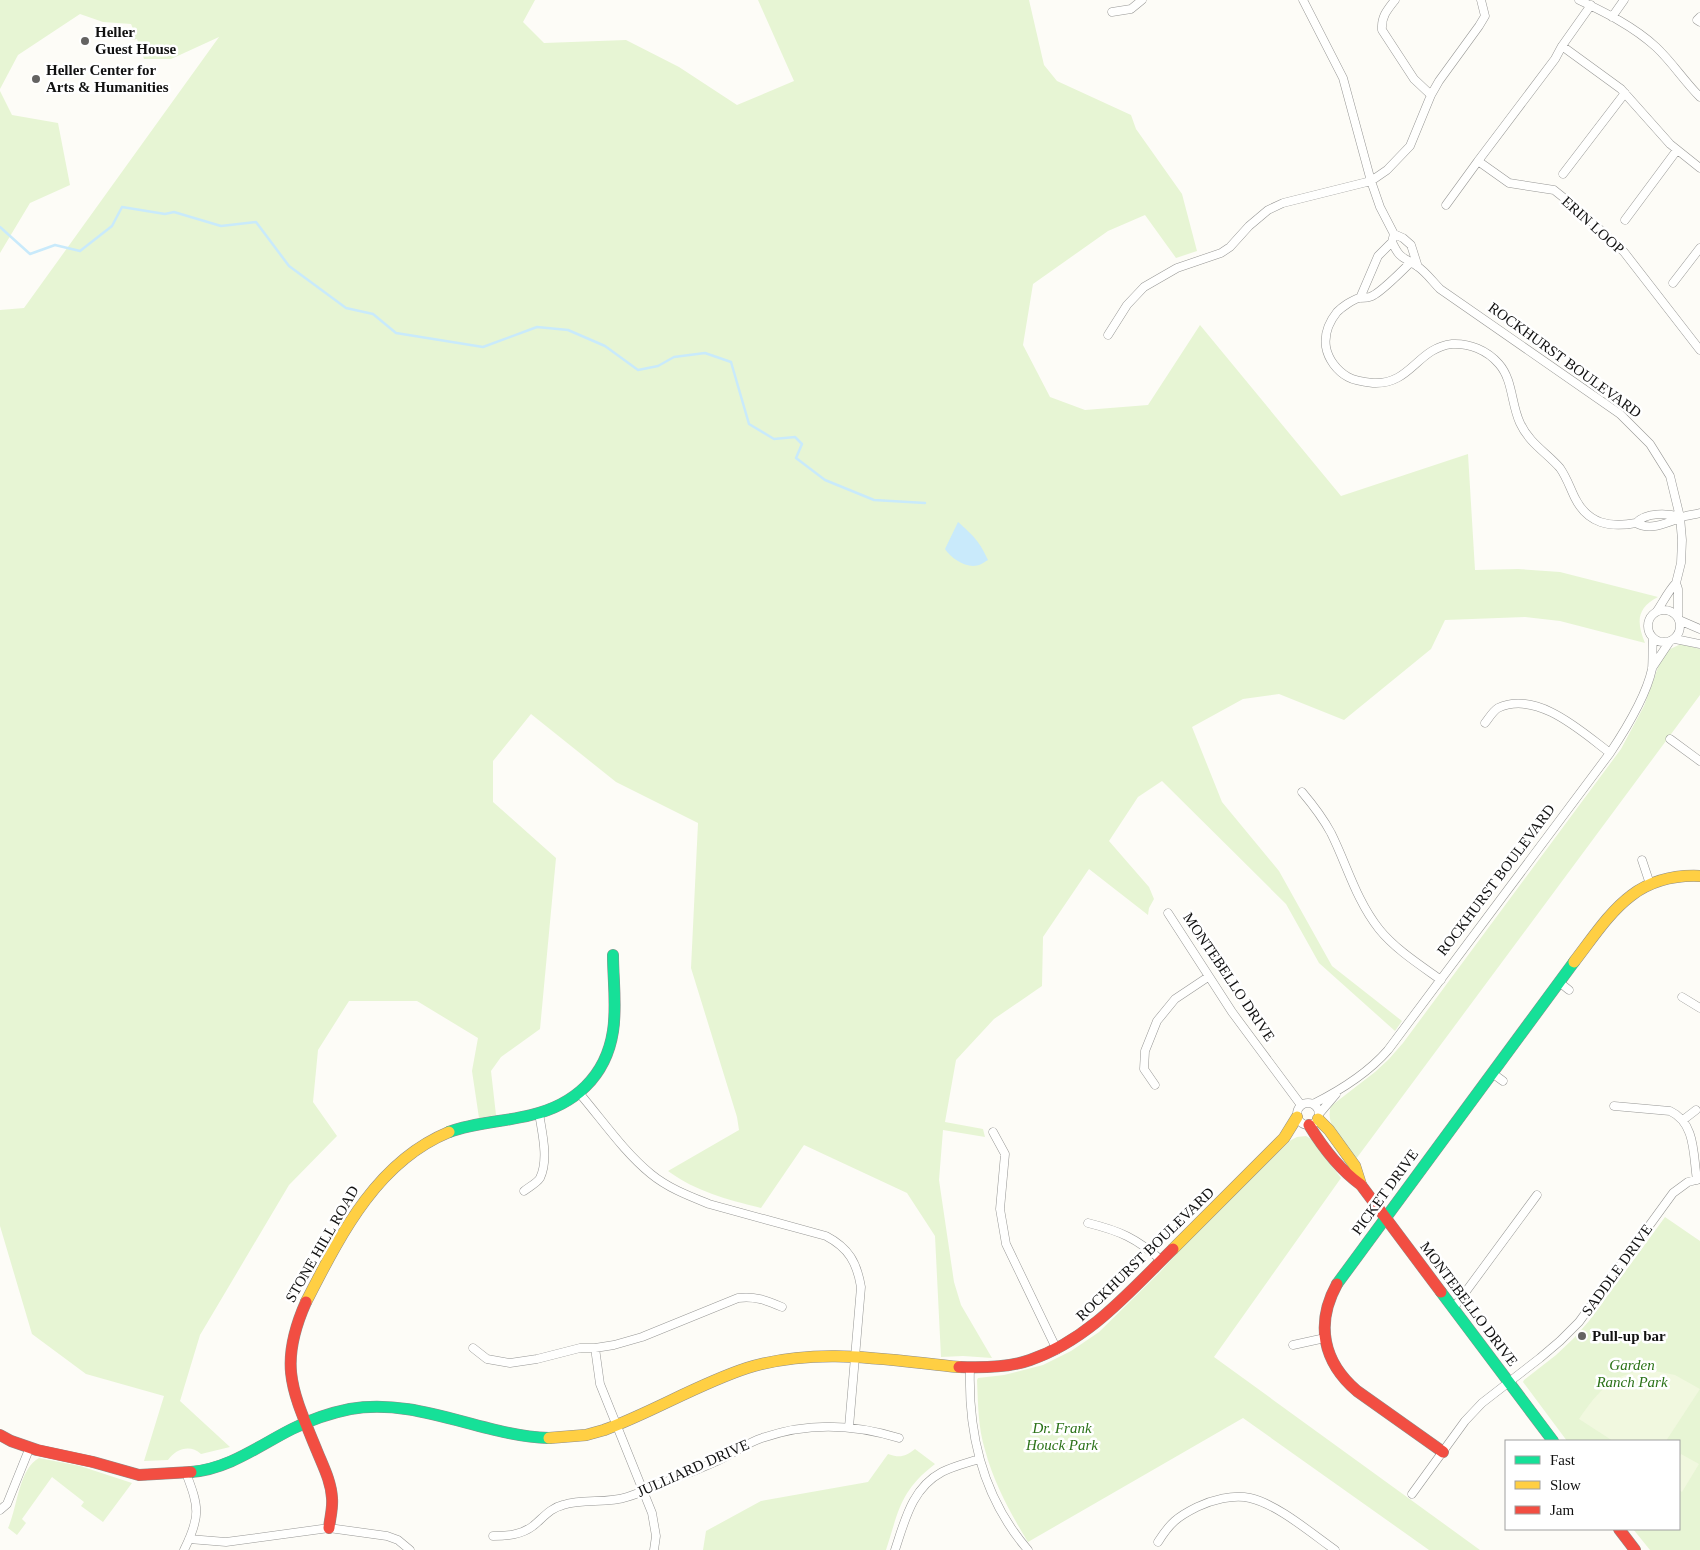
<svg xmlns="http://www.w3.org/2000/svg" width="1700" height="1550" font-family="Georgia,serif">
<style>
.green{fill:#e7f5d4}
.pitch{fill:#f1f8df}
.water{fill:#c9eafb}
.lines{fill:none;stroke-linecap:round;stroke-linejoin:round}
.stream{stroke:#c9eafb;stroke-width:2.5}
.street-casing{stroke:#979795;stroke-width:9}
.fast-casing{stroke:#8e8d8b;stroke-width:12}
.slow-casing{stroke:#8e8d8b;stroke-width:12}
.jam-casing{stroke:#8e8d8b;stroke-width:12}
.street{stroke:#fffffe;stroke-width:8}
.fast{stroke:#16e098;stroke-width:11}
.slow{stroke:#ffcf43;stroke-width:11}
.jam{stroke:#f24e42;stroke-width:11}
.poi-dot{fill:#646362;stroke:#fff;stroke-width:2}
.labels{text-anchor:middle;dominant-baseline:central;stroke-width:5;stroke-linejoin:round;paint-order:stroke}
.poi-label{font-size:15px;font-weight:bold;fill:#111;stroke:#fff;text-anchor:start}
.street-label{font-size:15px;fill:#111;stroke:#fff}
.park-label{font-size:15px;font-style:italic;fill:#2b7218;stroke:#fff}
</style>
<rect width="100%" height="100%" fill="#fdfcf7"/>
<path class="green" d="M 0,0 L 535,0 L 523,22 L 544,43 L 626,40 L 679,67 L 737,105 L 794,81 L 758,0 L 1029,0 L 1044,65 L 1057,81 L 1131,115 L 1136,129 L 1182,194 L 1197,251 L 1176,258 L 1145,215 L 1108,231 L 1033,284 L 1023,345 L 1050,397 L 1085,410 L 1148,405 L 1200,325 L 1341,496 L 1468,454 L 1475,570 L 1518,569 L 1560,572 L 1658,597 C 1637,608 1636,621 1645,643 L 1560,621 L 1525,617 L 1445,620 L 1431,649 L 1344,720 L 1279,694 L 1243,699 L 1192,727 L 1222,802 L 1279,871 L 1332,966 L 1402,1021 L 1395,1031 L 1319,963 L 1286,904 L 1162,781 L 1138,797 L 1109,841 L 1149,887 L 1154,899 L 1149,908 L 1148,915 L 1089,869 L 1043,937 L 1042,986 L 994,1019 L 956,1060 L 945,1122 L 983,1129 L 985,1137 L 943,1130 L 939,1180 L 954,1282 L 961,1305 L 992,1358 L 963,1356 L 941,1357 L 935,1236 L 907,1193 L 804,1145 L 761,1208 C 726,1199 697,1192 668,1171 L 739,1130 L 737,1117 L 691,968 L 698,823 L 616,782 L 531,714 L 493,761 L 493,802 L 556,858 L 540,1029 L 501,1057 L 491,1071 L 496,1115 L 479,1118 L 472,1071 L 478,1038 L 417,1001 L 349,1001 L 318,1050 L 313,1102 L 337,1136 L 289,1185 L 200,1335 L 180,1401 L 230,1447 L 201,1454 C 190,1444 176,1449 168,1460 L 144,1461 L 164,1396 L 86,1374 L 32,1334 L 0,1226 L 0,310 L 24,308 L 219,37 L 171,59 L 144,59 L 137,39 L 132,40 L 134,31 L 131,24 L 103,22 L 80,14 L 18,55 L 0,89 Z
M 0,91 L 12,115 L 58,123 L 70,185 L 30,203 L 0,253 Z
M 1681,644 L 1700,649 L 1700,695 L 1356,1159 C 1345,1144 1324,1126 1331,1106 L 1375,1072 L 1389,1059 L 1403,1043 L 1621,749 L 1644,706 L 1661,659 L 1666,651 Z
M 1306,1136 L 1311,1139 L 1341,1178 L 1214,1357 L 1480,1550 L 1429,1550 L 1243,1418 L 1028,1542 C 1010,1513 994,1483 985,1450 C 978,1428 978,1403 977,1380 L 978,1378 L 1004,1375 L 1043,1365 L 1071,1351 L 1099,1332 L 1160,1272 L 1199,1229 L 1291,1140 L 1297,1137 Z
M 1665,1217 L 1700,1241 L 1700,1550 L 1650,1550 L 1633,1529 L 1679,1529 L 1679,1441 L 1567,1441 L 1523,1382 L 1524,1380 L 1556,1355 L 1574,1338 L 1589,1321 Z
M 915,1449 L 935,1464 C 900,1491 899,1510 886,1550 L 703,1550 L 706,1531 L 761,1501 L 868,1482 L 888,1454 C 900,1458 905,1457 915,1449 Z
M 39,1458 L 80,1466 L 132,1483 L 103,1522 L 81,1506 L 84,1502 L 52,1477 L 22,1519 L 26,1523 L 17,1535 L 8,1528 C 17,1509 19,1468 39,1458 Z"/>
<path class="pitch" d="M 1650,1370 L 1675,1375 L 1700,1389 L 1666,1441 L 1613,1441 L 1579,1419 C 1598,1391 1614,1372 1650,1370 Z
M 1681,1454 L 1699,1464 L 1682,1492 L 1679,1490 L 1679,1458 Z"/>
<path class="water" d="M 958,522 C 973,535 980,542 988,560 C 983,563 979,566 973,566 C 963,566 950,557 945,549 Z"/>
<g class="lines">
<path class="stream" d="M 0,227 L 30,254 L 55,245 L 80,251 L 112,226 L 122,207 L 165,214 L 174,212 L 221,226 L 256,222 L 289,266 L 346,308 L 373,314 L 396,333 L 483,347 L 537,327 L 568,330 L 605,346 L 638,370 L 658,366 L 674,357 L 705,353 L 731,362 L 749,424 L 774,439 L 795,437 L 802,444 L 796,458 L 825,480 L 874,500 L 925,503"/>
<defs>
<path id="street" d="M 1303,0 L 1343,78 L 1371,181 L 1380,207 L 1394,234 L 1403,238 L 1411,245 L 1418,267
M 1395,0 C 1387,10 1381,17 1382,30 L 1414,79 L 1431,95
M 1579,0 C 1606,13 1633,26 1656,47 C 1672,62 1684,81 1700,97
M 1112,12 L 1131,9 L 1142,0
M 1612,17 L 1624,0
M 1700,17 L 1697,20 L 1700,22
M 1562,46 L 1591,5
M 1700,168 L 1670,144 L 1621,89 L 1562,46 L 1555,59 L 1478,161 L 1509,183 L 1554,190 L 1579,210 L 1624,252 L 1700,350
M 1563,174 L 1625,93
M 1446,205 L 1478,161
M 1625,220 L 1677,150
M 1394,234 L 1392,242 C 1401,261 1403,256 1417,266 C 1426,272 1433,282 1440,289 L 1620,414 L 1650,444 L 1670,476 L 1680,517 L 1682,540 L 1681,563 L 1676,583 L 1678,589 L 1678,618
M 1410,263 C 1401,272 1384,289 1374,295 C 1368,299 1365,297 1359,298 C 1352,300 1342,307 1337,312 C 1329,322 1324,334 1326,347 C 1328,359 1337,371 1348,377 C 1355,381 1364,382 1373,383 C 1411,385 1417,348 1452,344 C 1469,343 1487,350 1499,364 C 1513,380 1511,404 1520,423 C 1529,443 1547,453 1560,468 C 1567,478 1570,488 1575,498 C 1588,524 1610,528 1636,523 C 1646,512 1668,513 1680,517
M 1673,283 L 1700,248
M 1360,298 L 1378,256 L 1392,242
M 1108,335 L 1127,305 L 1144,287 L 1177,268 L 1221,253 L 1230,247 L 1249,226 L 1268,210 L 1283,203 L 1371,181 L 1387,170 L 1410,146 L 1431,95 L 1439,81 L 1479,26 L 1485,16 L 1481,0
M 1636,523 C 1650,531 1667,523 1680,518 C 1686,515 1694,515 1700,513
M1648 626a16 16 0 1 1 32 0a16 16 0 1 1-32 0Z
M 1657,611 C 1663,602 1669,590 1676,583
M 1679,620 L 1700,629
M 1675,639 L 1700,644
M 1652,668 L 1670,641
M 1485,723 C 1489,718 1493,711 1498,708 C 1537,690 1581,731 1610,753
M 1670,739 L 1700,761
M 1302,792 C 1313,805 1323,818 1331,833 C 1347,865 1356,900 1379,929 C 1395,949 1420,965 1441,980
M 1642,860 L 1650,884
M 1168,913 L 1232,1012 L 1301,1105
M 1559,982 L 1569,990
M 1682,997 L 1700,1008
M 1492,1073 L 1503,1081
M 1155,1085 L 1144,1069 L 1145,1051 L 1157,1021 L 1175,999 L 1208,977
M 580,1094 C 603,1121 624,1152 651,1174 C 668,1188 689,1196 709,1204 L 826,1236 C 849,1248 857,1263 861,1287 L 849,1427
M1297 1114a11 11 0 1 1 22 0a11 11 0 1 1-22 0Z
M 1313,1104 C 1341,1090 1368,1073 1388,1050 L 1610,753 C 1626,729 1646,697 1652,669 C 1653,659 1652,648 1653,638
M 1614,1106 L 1670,1111 C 1696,1123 1693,1155 1697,1180
M 1319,1114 L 1336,1094
M 1683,1120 L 1696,1110
M 993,1132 L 1005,1154 L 1000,1209 L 1006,1244 L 1057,1350
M 524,1191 C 529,1187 537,1183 540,1178 C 549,1159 542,1133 539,1113
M 1088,1223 C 1120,1231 1136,1238 1161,1260
M 1453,1309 L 1537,1195
M 1293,1345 L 1325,1338
M 473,1348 L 487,1359 L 510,1363 L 537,1359 L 580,1348 L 595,1348 L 614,1345 L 642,1337 L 738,1298 C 755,1296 766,1300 782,1307
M 595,1348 L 600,1384 L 652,1513 L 656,1536 L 654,1550
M 970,1369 C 968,1435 984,1499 1028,1550
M 1412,1494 L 1465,1421 L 1482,1403 L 1540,1358 L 1560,1341 L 1579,1322 L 1673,1193 L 1688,1182 L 1700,1179
M 0,1510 L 7,1504 L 30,1447
M 493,1536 C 507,1536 521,1535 533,1526 C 543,1518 550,1508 563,1505 C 584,1498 606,1504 627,1497 C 640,1493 653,1487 666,1482 C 685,1474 706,1467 725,1457 C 737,1451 749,1442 762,1438 C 807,1422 854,1424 899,1438
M 189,1539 L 226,1542 L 329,1528 L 387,1536 L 398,1540 L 410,1550
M 1158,1542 C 1170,1523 1177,1517 1197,1507 C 1212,1500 1233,1494 1250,1498 C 1277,1504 1311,1533 1335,1550
M 184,1550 C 201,1516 199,1507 186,1473
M 895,1550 C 905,1520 912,1488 942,1472 C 954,1466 967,1463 979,1459"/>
<path id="fast" d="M 449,1132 C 476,1122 504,1122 531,1115 C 574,1105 606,1077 613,1031 C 617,1006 613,980 613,955
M 1337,1284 L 1574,962
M 1441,1292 L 1553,1441
M 191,1472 C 229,1469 260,1445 292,1429 C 310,1420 330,1413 350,1409 C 418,1397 482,1436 549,1438"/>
<path id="slow" d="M 1574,962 C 1610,915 1633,873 1700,876
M 1318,1119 L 1329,1130 L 1355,1166 L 1361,1185
M 1173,1249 L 1284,1138 L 1297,1117
M 306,1302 C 340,1236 376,1162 449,1132
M 549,1438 L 586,1435 L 604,1430 C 653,1412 698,1384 747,1368 C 817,1346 888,1360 959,1367"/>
<path id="jam" d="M 1309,1125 C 1323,1148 1339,1169 1361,1185 L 1441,1292
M 1337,1284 C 1315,1324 1323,1362 1357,1391 L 1443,1452
M 306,1302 C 278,1365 292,1390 317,1451 C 323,1466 331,1481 332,1498 C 333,1508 330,1518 329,1528
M 959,1367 C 982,1368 1008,1368 1030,1360 C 1089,1340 1130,1291 1173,1249
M 0,1435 L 11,1441 L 37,1450 L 93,1462 L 139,1475 L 191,1472
M 1619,1529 L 1635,1550"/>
</defs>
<use href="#street" class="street-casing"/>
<use href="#fast" class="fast-casing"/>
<use href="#slow" class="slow-casing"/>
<use href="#jam" class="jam-casing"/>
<use href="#street" class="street"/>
<use href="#fast" class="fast"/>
<use href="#slow" class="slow"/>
<use href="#jam" class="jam"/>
</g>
<g class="poi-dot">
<circle cx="85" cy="41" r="5"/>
<circle cx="36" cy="79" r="5"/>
<circle cx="1582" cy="1336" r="5"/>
</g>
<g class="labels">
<g class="poi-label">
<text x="95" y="32">Heller<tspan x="95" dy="17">Guest House</tspan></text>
<text x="46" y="70">Heller Center for<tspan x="46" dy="17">Arts &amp; Humanities</tspan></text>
<text x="1592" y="1336">Pull-up bar</text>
</g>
<g class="street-label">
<text transform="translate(1593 225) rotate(42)">ERIN LOOP</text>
<text transform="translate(1565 360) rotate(36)">ROCKHURST BOULEVARD</text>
<text transform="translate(1496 880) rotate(-53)">ROCKHURST BOULEVARD</text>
<text transform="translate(1229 977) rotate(56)">MONTEBELLO DRIVE</text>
<text transform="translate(1385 1192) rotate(-54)">PICKET DRIVE</text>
<text transform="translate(322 1244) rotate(-60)">STONE HILL ROAD</text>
<text transform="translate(1145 1254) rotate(-44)">ROCKHURST BOULEVARD</text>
<text transform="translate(1617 1270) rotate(-54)">SADDLE DRIVE</text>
<text transform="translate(1469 1304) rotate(53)">MONTEBELLO DRIVE</text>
<text transform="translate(693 1468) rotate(-24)">JULLIARD DRIVE</text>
</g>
<g class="park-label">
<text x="1632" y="1365">Garden<tspan x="1632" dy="17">Ranch Park</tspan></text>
<text x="1062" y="1428">Dr. Frank<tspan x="1062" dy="17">Houck Park</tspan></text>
</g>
</g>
<rect x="1505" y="1440" width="175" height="90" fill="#ffffff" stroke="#a0a0a0"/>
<rect x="1515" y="1456" width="25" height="8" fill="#16e098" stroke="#a0a0a0"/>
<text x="1550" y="1465" font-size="15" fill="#111111">Fast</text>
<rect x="1515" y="1481" width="25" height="8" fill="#ffcf43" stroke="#a0a0a0"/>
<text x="1550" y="1490" font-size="15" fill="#111111">Slow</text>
<rect x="1515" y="1506" width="25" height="8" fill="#f24e42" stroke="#a0a0a0"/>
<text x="1550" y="1515" font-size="15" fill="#111111">Jam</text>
</svg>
